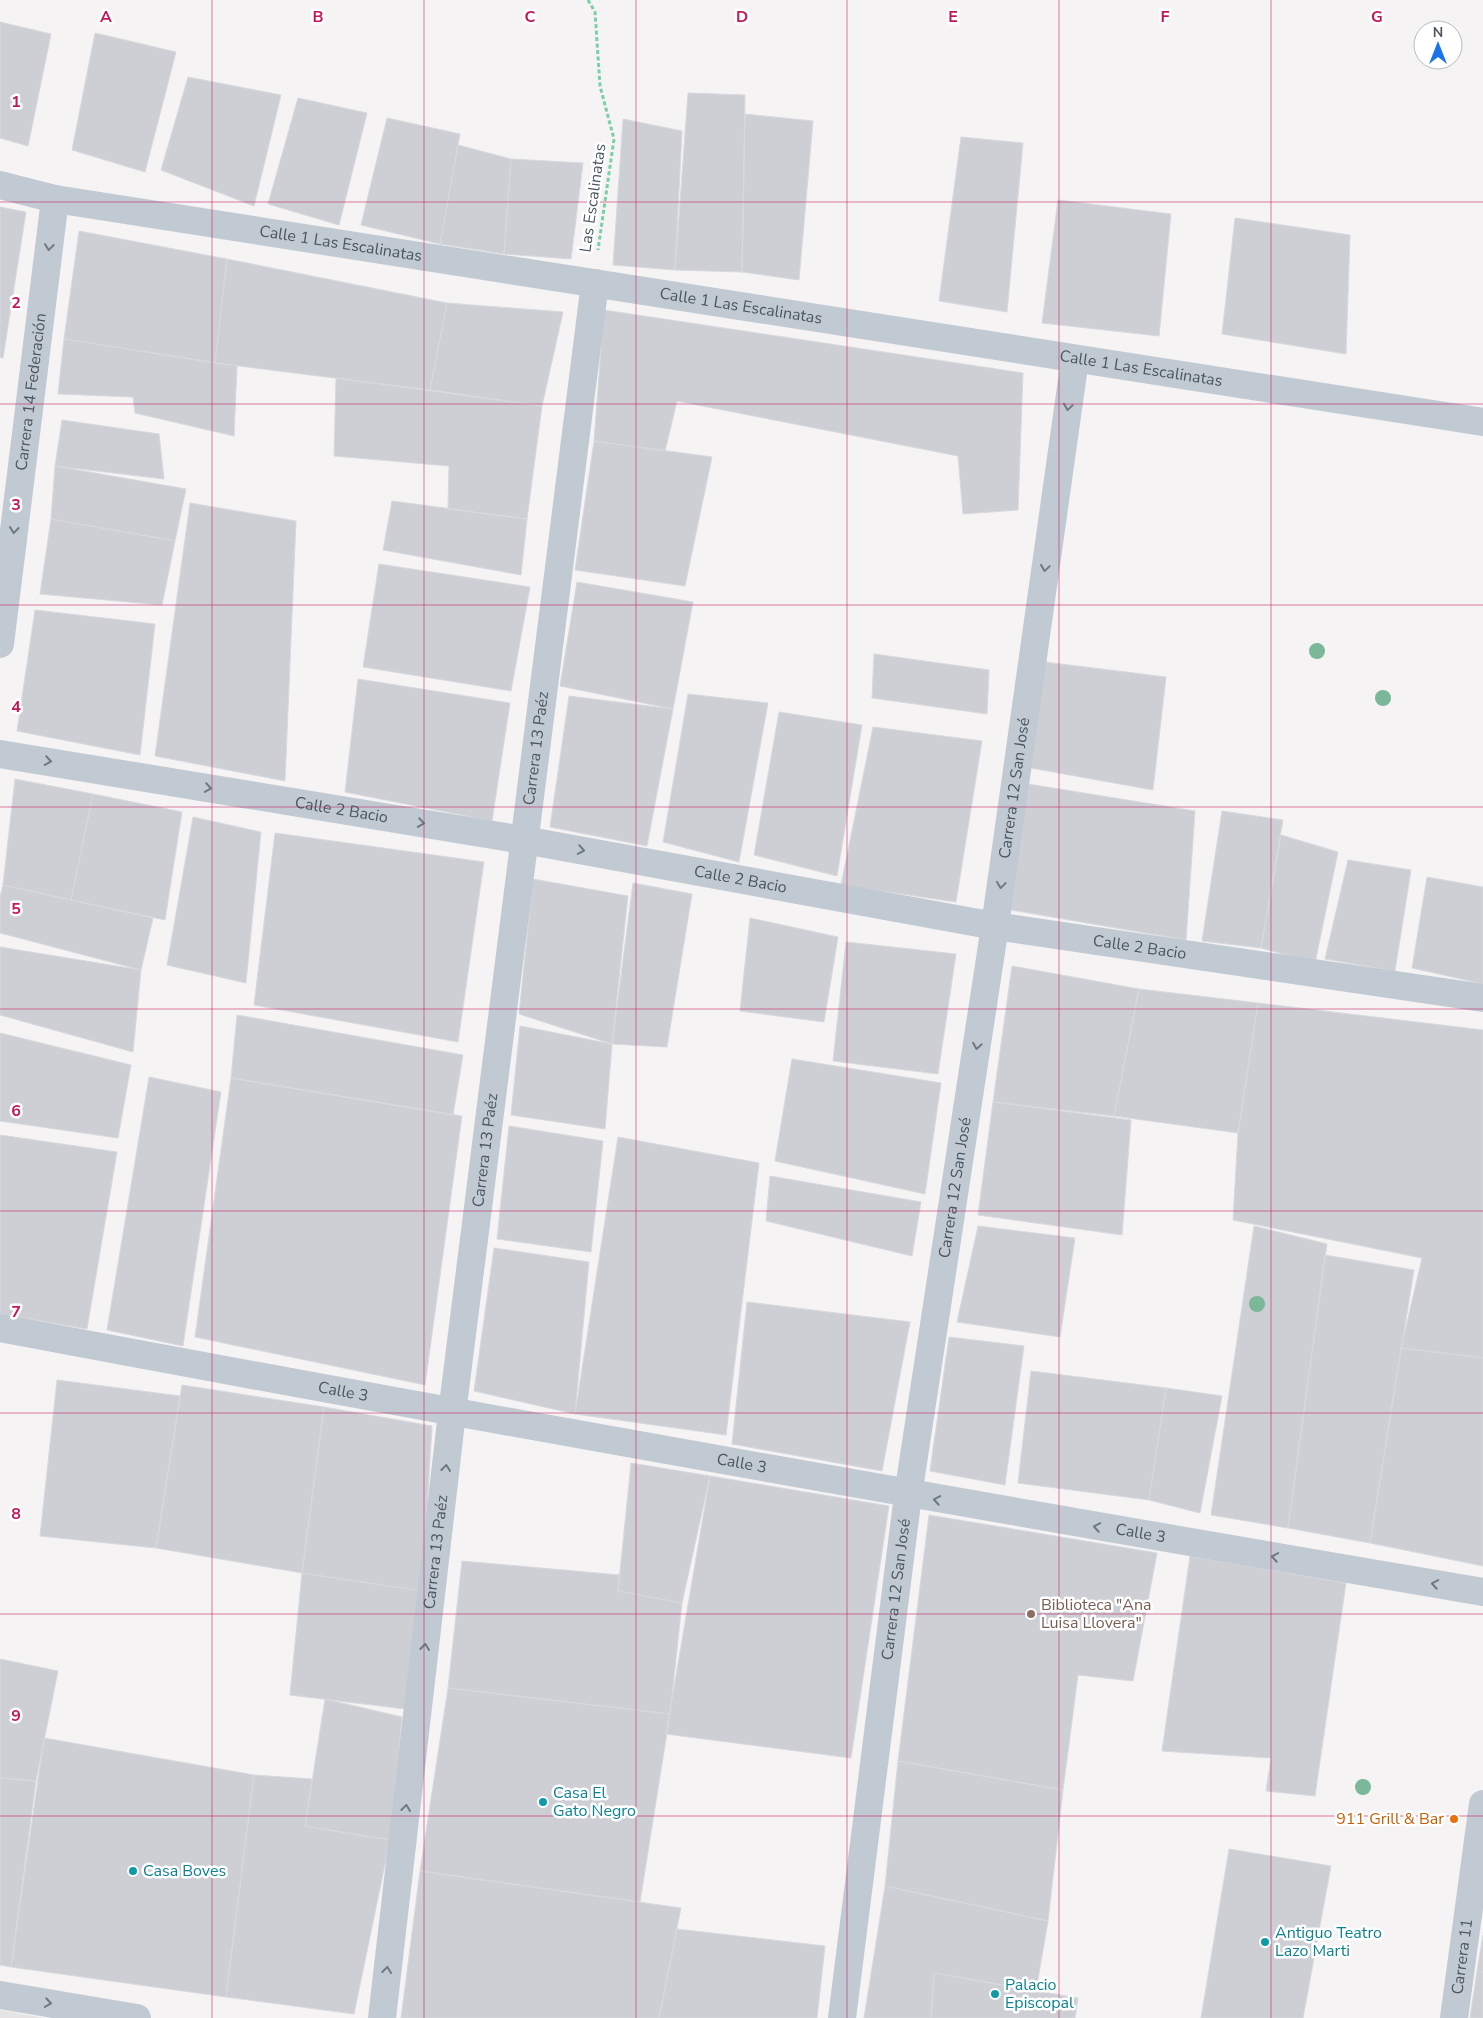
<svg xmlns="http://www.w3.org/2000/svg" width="1483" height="2018" font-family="'Nunito Sans',sans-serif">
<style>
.education{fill:#e6e4e5}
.building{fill:#cdcfd5;stroke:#d7d9de}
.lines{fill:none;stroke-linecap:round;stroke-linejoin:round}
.path{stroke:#7ad0a6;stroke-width:3;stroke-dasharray:4 2.5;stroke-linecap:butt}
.street{stroke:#c1cad2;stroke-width:28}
.tree{fill:#7bb799}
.oneway{stroke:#6e7983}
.grid{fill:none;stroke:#c2185b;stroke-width:1;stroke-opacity:0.55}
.education-dot{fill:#8d6e63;stroke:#fff;stroke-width:2}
.culture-dot{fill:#0f9aa8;stroke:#fff;stroke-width:2}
.food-dot{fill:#e8710a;stroke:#fff;stroke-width:2}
.labels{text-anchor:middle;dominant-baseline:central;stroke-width:5;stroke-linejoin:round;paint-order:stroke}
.street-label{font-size:16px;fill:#4a5661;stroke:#fff}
.education-label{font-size:16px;fill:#785e54;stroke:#fff;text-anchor:start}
.culture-label{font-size:16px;fill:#0d838f;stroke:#fff;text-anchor:start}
.food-label{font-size:16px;fill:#c56008;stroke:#fff;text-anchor:end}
.grid-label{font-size:16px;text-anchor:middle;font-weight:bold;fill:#c2185b;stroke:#fff;stroke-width:5;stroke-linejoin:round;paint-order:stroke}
</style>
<rect width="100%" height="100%" fill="#f5f3f3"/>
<path class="education" d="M 0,2010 L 44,2018 L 0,2018 Z"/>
<path class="building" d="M 0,22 L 51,34 L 28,146 L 0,138 Z
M 95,33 L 176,52 L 145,172 L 72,150 Z
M 188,77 L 281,95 L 254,206 L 161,170 Z
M 688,93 L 745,95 L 742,272 L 675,270 Z
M 298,98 L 367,113 L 339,225 L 268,204 Z
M 745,114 L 813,121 L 799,280 L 742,272 Z
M 387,118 L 460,134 L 440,244 L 361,225 Z
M 623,119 L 682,131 L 675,270 L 613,265 Z
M 961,137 L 1023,143 L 1007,312 L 939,301 Z
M 458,145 L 511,159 L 504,254 L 440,244 Z
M 511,159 L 583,163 L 571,259 L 504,254 Z
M 1058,200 L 1171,214 L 1159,336 L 1042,323 Z
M 0,207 L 26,212 L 3,358 L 0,357 Z
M 1235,218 L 1350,235 L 1346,354 L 1222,334 Z
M 79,231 L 227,259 L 215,363 L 64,339 Z
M 227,259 L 447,303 L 430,390 L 215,363 Z
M 447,303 L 563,312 L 542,406 L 430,390 Z
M 604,310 L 1023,373 L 1018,510 L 963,514 L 958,456 L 677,401 L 665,451 L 594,441 Z
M 64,339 L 237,366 L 234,436 L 135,413 L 133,397 L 58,394 Z
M 336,378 L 542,406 L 527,519 L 448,509 L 449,466 L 334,456 Z
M 62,420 L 159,434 L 164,479 L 55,466 Z
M 594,441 L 712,457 L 685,586 L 575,570 Z
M 55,466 L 186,489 L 175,541 L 51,519 Z
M 392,501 L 527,519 L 521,575 L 383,550 Z
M 190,503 L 296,521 L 285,781 L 155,756 Z
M 51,519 L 175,541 L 162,605 L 40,594 Z
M 379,564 L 530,587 L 511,691 L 363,667 Z
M 577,582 L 693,602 L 673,709 L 560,686 Z
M 35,610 L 155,624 L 140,755 L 17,731 Z
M 874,654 L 989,670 L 987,714 L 872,698 Z
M 1045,662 L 1166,677 L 1153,790 L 1031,768 Z
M 358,679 L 510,703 L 492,821 L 345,792 Z
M 688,694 L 768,703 L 739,862 L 663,842 Z
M 569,696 L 673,709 L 647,846 L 550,827 Z
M 779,712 L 862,725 L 837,876 L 754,855 Z
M 873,727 L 982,741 L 956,902 L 841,885 Z
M 15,779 L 93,794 L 71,900 L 3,885 Z
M 1028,784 L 1195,811 L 1186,940 L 1011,910 Z
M 93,794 L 182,812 L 165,920 L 71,900 Z
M 1222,811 L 1283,820 L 1261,948 L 1202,941 Z
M 193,817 L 261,832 L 246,983 L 167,965 Z
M 275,833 L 484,862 L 458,1042 L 254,1005 Z
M 1281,835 L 1338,852 L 1315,963 L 1261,948 Z
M 1348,860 L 1411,870 L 1395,971 L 1325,959 Z
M 1427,877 L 1483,887 L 1483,984 L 1412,968 Z
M 533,879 L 628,896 L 612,1044 L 519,1014 Z
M 633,883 L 692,894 L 667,1047 L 612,1044 Z
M 3,885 L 153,918 L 141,970 L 0,933 L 0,897 Z
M 750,918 L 838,937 L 824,1022 L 740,1011 Z
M 846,942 L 956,954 L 938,1074 L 833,1061 Z
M 0,947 L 141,970 L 133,1052 L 0,1015 Z
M 1012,966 L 1139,989 L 1114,1116 L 993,1102 Z
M 1139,989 L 1258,1003 L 1238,1133 L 1114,1116 Z
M 1258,1003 L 1483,1030 L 1483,1358 L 1401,1348 L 1422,1258 L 1233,1220 L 1238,1133 Z
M 237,1015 L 463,1055 L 453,1115 L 231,1078 Z
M 520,1026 L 612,1044 L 605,1129 L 511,1115 Z
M 0,1033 L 131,1065 L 118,1138 L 0,1121 Z
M 792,1059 L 941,1083 L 925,1194 L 775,1161 Z
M 149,1077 L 221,1092 L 183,1346 L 107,1330 Z
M 231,1078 L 462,1116 L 425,1385 L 195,1337 Z
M 993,1102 L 1131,1120 L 1122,1235 L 978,1215 Z
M 509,1126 L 603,1141 L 591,1252 L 497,1239 Z
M 0,1135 L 117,1152 L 87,1329 L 0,1314 Z
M 618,1137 L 759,1163 L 726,1435 L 575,1414 Z
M 770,1176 L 921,1202 L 912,1256 L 766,1221 Z
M 978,1226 L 1075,1238 L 1060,1337 L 957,1322 Z
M 1254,1226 L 1327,1244 L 1288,1528 L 1211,1515 Z
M 494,1248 L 589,1262 L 575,1414 L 474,1391 Z
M 1325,1255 L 1414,1270 L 1370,1543 L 1288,1528 Z
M 747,1302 L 910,1322 L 882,1471 L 732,1444 Z
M 949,1337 L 1024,1346 L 1005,1485 L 930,1471 Z
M 1401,1348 L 1483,1358 L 1483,1566 L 1370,1543 Z
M 1031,1371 L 1166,1388 L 1149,1500 L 1018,1483 Z
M 57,1380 L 180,1396 L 156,1548 L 40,1536 Z
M 182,1385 L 324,1407 L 302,1573 L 156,1548 Z
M 1166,1388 L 1222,1396 L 1200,1513 L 1149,1500 Z
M 324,1407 L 432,1426 L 422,1591 L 302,1573 Z
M 631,1463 L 710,1476 L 682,1603 L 618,1591 Z
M 710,1476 L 889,1506 L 851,1758 L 666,1734 Z
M 929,1515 L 1157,1553 L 1133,1681 L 1078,1675 L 1063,1790 L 898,1761 Z
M 1190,1556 L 1346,1583 L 1315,1796 L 1266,1791 L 1271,1758 L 1162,1751 Z
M 462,1561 L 620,1575 L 618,1591 L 682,1603 L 670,1714 L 448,1688 Z
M 302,1573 L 422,1591 L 405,1709 L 290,1695 Z
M 0,1659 L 58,1671 L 36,1781 L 0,1778 Z
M 448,1688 L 670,1714 L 640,1902 L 420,1871 Z
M 325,1699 L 402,1717 L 390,1840 L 305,1826 Z
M 44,1738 L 254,1775 L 226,1997 L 11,1967 Z
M 898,1761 L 1063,1790 L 1048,1921 L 885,1886 Z
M 254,1775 L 312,1779 L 305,1826 L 390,1840 L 354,2014 L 226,1997 Z
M 0,1778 L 36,1781 L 11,1967 L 0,1965 Z
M 1229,1849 L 1331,1866 L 1303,2018 L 1201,2018 Z
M 420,1871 L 681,1908 L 659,2018 L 401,2018 Z
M 885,1886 L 1048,1921 L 1036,1991 L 934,1973 L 931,2018 L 864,2018 Z
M 677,1929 L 825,1946 L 817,2018 L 659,2018 Z
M 1483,1935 L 1483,1972 L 1477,1971 Z
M 1477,1971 L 1483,1972 L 1483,2018 L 1470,2018 Z
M 934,1973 L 1078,1998 L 1075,2018 L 931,2018 Z"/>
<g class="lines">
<path class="path" d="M 588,0 L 595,12 L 600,86 L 614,139 L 598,250"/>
<g class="street">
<path id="s1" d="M 0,185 L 55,199 L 1483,422"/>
<path id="s2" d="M 0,644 L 55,199"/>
<path id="s3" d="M 0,754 L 524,840 L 995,926 L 1483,998"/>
<path id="s4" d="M 0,1328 C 494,1421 988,1508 1483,1592"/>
<path d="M 0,1995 L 137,2018"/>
<path id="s5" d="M 382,2018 L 452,1413 L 595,283"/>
<path id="s6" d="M 842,2018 L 908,1495 L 995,926 L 1075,359"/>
<path id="s7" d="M 1454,2018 L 1483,1804"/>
</g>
</g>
<g class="tree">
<circle cx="1317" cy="651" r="8"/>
<circle cx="1383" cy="698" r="8"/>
<circle cx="1257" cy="1304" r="8"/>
<circle cx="1363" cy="1787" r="8"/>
</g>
<defs><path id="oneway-chevron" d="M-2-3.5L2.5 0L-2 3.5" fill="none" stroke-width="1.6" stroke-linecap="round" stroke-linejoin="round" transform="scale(1.25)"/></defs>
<g class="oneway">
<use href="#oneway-chevron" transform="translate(49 247) rotate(97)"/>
<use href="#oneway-chevron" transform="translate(1068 407) rotate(98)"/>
<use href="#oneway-chevron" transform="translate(14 530) rotate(97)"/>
<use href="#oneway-chevron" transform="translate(1045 568) rotate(98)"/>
<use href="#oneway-chevron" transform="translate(48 761) rotate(9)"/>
<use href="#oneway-chevron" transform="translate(208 788) rotate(9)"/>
<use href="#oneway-chevron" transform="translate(421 823) rotate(9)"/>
<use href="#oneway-chevron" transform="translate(581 850) rotate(10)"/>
<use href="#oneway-chevron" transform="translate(1001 885) rotate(98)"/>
<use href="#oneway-chevron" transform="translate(977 1046) rotate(99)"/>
<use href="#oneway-chevron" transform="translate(446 1468) rotate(-83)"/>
<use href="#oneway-chevron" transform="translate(937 1500) rotate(-170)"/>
<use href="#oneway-chevron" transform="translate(1097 1527) rotate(-170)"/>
<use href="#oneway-chevron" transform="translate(1275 1557) rotate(-170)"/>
<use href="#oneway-chevron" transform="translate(1435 1584) rotate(-170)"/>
<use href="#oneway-chevron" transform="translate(425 1647) rotate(-83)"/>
<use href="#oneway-chevron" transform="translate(406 1808) rotate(-83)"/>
<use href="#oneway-chevron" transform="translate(387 1970) rotate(-83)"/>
<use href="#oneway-chevron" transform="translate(48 2003) rotate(9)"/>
</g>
<path class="grid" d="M 212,0 L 212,2018M 424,0 L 424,2018M 636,0 L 636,2018M 847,0 L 847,2018M 1059,0 L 1059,2018M 1271,0 L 1271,2018M 0,202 L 1483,202M 0,404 L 1483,404M 0,605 L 1483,605M 0,807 L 1483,807M 0,1009 L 1483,1009M 0,1211 L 1483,1211M 0,1413 L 1483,1413M 0,1614 L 1483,1614M 0,1816 L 1483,1816"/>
<circle class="education-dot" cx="1031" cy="1614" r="5"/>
<g class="culture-dot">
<circle cx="543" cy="1802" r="5"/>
<circle cx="133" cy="1871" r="5"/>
<circle cx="1265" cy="1942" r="5"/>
<circle cx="995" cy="1994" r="5"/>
</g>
<circle class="food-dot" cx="1454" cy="1819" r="5"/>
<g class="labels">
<g class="street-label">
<text transform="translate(593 198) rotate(-82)">Las Escalinatas</text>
<text stroke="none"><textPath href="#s1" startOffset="346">Calle 1 Las Escalinatas</textPath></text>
<text stroke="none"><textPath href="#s1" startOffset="751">Calle 1 Las Escalinatas</textPath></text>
<text stroke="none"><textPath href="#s1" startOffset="1156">Calle 1 Las Escalinatas</textPath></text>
<text stroke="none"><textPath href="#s2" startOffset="254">Carrera 14 Federación</textPath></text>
<text stroke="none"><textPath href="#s5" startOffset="1279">Carrera 13 Paéz</textPath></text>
<text stroke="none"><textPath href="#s6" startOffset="1242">Carrera 12 San José</textPath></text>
<text stroke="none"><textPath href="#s3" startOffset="346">Calle 2 Bacio</textPath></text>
<text stroke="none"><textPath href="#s3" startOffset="751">Calle 2 Bacio</textPath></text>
<text stroke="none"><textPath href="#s3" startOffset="1156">Calle 2 Bacio</textPath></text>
<text stroke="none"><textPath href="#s5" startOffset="874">Carrera 13 Paéz</textPath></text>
<text stroke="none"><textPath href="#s6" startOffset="838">Carrera 12 San José</textPath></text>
<text stroke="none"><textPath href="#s4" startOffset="349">Calle 3</textPath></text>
<text stroke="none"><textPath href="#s4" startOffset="754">Calle 3</textPath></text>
<text stroke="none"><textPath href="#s4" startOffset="1159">Calle 3</textPath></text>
<text stroke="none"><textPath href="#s5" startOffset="469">Carrera 13 Paéz</textPath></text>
<text stroke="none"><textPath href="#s6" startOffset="432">Carrera 12 San José</textPath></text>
<text stroke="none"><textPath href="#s7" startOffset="62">Carrera 11</textPath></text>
</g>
<g class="education-label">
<text x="1041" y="1605">Biblioteca "Ana<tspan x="1041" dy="18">Luisa Llovera"</tspan></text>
</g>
<g class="culture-label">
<text x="553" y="1793">Casa El<tspan x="553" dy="18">Gato Negro</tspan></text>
<text x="143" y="1871">Casa Boves</text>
<text x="1275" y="1933">Antiguo Teatro<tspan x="1275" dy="18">Lazo Marti</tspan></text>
<text x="1005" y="1985">Palacio<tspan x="1005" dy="18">Episcopal</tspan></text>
</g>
<g class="food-label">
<text x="1444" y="1819">911 Grill &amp; Bar</text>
</g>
</g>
<g class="grid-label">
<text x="106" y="22">A</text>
<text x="318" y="22">B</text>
<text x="530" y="22">C</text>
<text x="742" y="22">D</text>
<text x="953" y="22">E</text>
<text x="1165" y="22">F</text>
<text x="1377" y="22">G</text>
<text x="16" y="107">1</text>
<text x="16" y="308">2</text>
<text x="16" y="510">3</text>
<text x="16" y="712">4</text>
<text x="16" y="914">5</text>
<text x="16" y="1116">6</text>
<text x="16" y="1317">7</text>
<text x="16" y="1519">8</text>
<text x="16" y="1721">9</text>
</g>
<g transform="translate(1438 45)"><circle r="24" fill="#ffffff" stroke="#b7bbc0"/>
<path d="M0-4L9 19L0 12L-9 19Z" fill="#1a73e8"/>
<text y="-8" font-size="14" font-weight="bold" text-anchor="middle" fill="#4a5661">N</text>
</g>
</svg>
